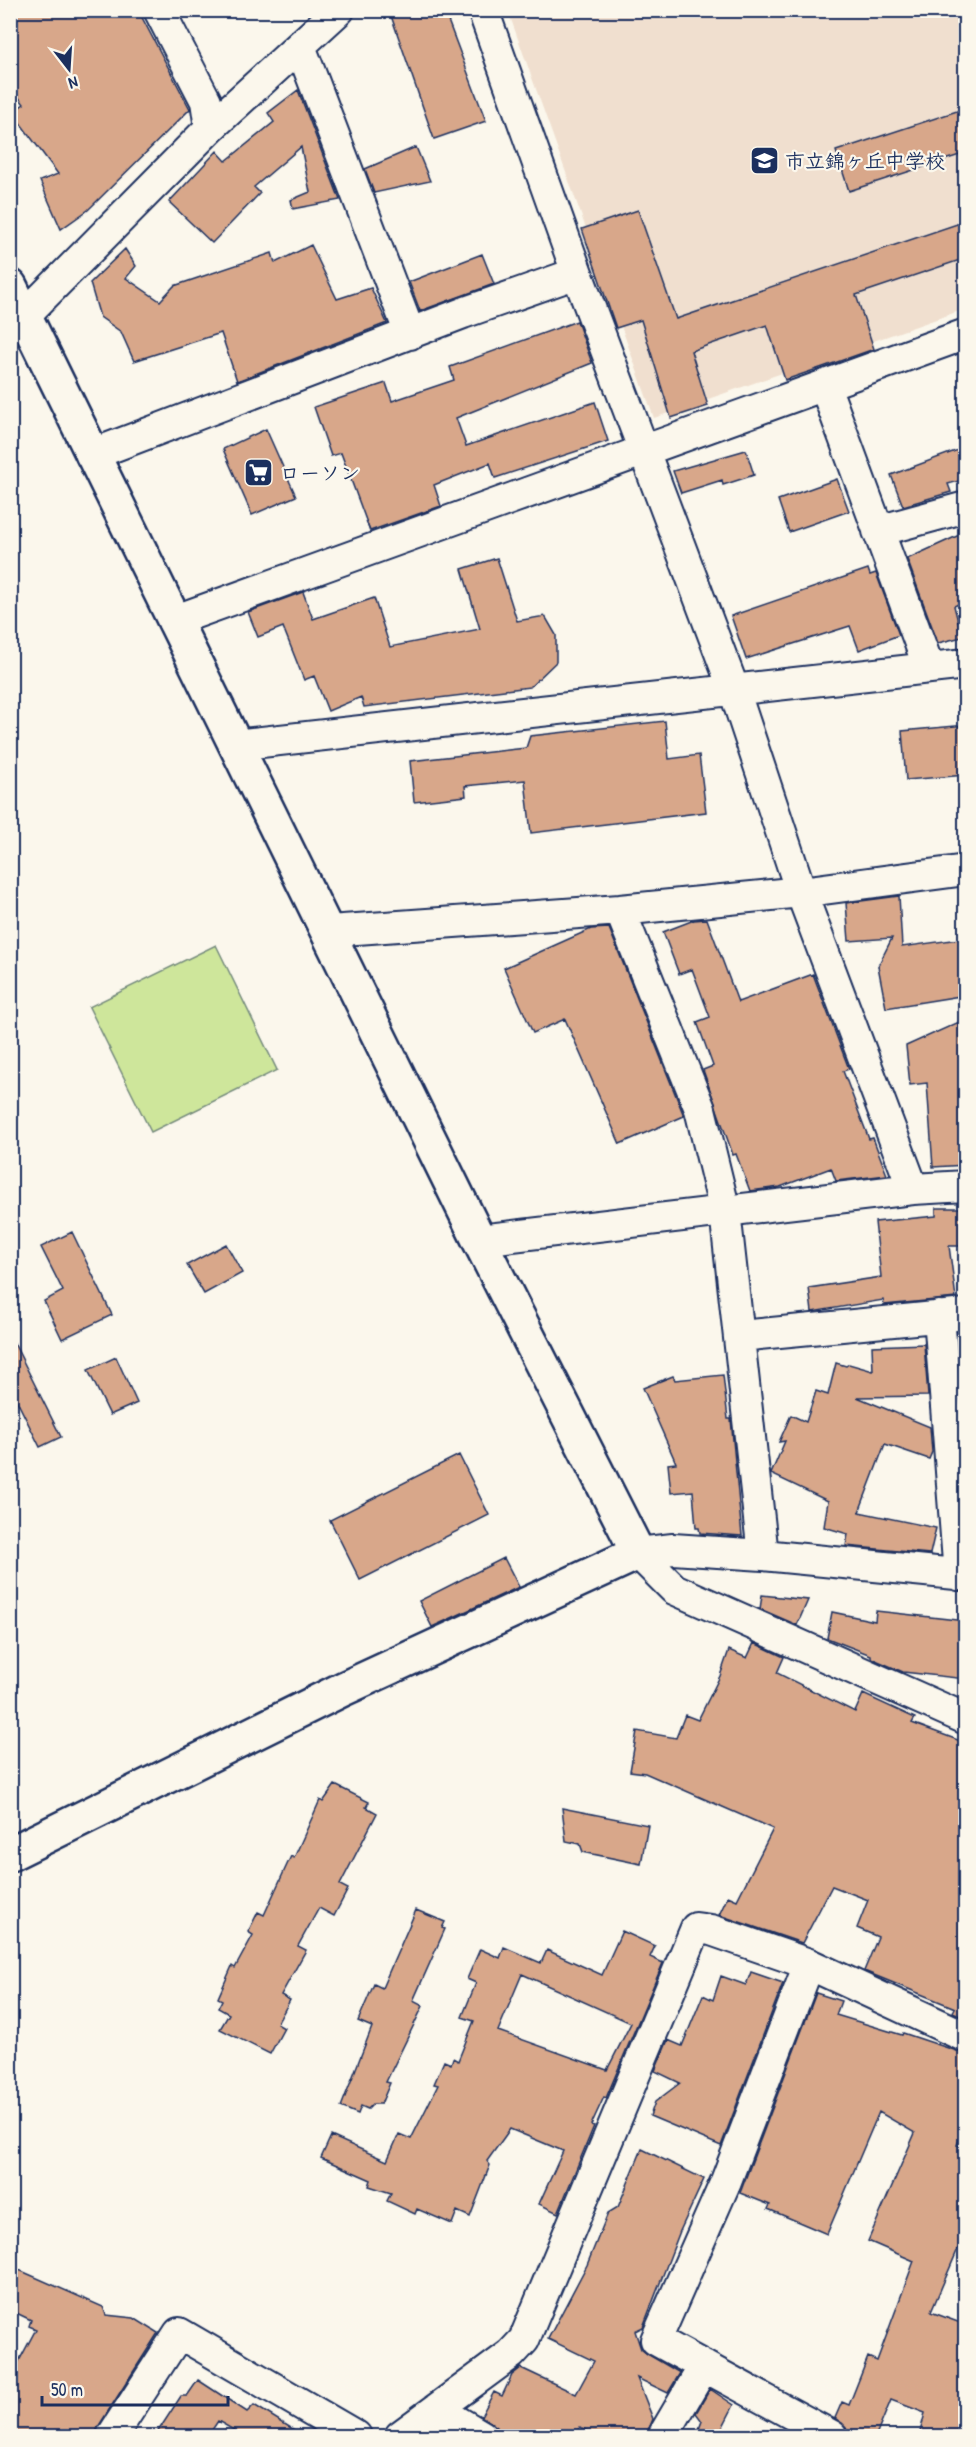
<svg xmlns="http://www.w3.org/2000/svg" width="976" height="2447" font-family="'Patrick Hand','Klee One',sans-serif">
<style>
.built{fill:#f0dfcf}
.green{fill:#cee69b;stroke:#748a7c;stroke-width:1.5}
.building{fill:#d8a78a;stroke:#1b2f5e;stroke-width:1.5;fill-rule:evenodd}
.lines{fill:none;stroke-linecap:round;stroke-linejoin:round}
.minor-casing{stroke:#1b2f5e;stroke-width:34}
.tertiary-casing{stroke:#1b2f5e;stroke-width:38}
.minor{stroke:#fbf7ec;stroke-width:30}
.tertiary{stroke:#fbf7ec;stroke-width:33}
.labels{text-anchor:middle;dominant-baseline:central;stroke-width:4.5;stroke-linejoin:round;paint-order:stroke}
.poi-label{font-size:20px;font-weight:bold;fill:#1b2f5e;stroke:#fbf7ec;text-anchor:start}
</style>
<rect width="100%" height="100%" fill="#fbf7ec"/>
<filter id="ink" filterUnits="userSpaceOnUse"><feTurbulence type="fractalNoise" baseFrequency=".0167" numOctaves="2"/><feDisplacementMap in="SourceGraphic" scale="12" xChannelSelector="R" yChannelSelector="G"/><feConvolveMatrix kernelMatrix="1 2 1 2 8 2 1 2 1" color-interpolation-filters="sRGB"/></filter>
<g filter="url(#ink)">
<path class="built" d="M 508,11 L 965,11 L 965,309 L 654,418 Z"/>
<path class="green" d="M 216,945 L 277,1070 L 151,1132 L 89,1007 Z"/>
<path class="building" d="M 10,10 L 138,10 L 190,109 L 88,210 L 61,229 L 40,181 L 58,174 L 12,112 L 24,104 L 10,86 Z
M 389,10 L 444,10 L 486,121 L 434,139 Z
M 298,90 L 340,200 L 293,209 L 291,200 L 310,192 L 301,147 L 254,187 L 260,193 L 212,243 L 169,202 L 217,151 L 226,161 L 274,122 L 268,113 Z
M 966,108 L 966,153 L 849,191 L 836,151 Z
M 416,147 L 430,181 L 374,193 L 365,169 Z
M 638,210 L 676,319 L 966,221 L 966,258 L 856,295 L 874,349 L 823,367 L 785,380 L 767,325 L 691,351 L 708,406 L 671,418 L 641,320 L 616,328 L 582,229 Z
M 311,245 L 337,299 L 371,288 L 387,323 L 237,381 L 221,333 L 134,361 L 121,332 L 100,317 L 90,283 L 125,249 L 136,266 L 126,278 L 160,301 L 174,286 L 272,253 L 275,263 Z
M 482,254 L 494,284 L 420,311 L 409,282 Z
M 577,321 L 592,363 L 456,418 L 466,446 L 595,402 L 608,441 L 495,478 L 490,463 L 434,485 L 441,506 L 370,531 L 341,453 L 331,456 L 314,407 L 386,383 L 392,401 L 454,380 L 450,367 Z
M 266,429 L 296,496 L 252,515 L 223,449 Z
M 966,447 L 966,479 L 948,484 L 951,492 L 903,506 L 891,475 Z
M 746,450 L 754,475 L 723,485 L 722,480 L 681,493 L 673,471 Z
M 837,479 L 849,511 L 789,532 L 778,500 Z
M 966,532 L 966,601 L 954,606 L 962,637 L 938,643 L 907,559 Z
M 497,558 L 517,621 L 545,616 L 556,635 L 556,662 L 530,687 L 364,707 L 361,697 L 328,711 L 314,676 L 304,680 L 283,627 L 258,637 L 248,612 L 303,592 L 313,619 L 374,598 L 390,647 L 480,629 L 462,569 Z
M 868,569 L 870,575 L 876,573 L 899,635 L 859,650 L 850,626 L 746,659 L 731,616 Z
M 665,721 L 669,759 L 699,755 L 706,812 L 531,833 L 525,780 L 465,786 L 466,796 L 414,802 L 410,761 L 526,748 L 530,736 Z
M 966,725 L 966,775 L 906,780 L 902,731 Z
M 899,896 L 902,947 L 966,938 L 966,995 L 886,1008 L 878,966 L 892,938 L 849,941 L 846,903 Z
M 707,919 L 738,1002 L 813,974 L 849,1069 L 843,1071 L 869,1139 L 873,1138 L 887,1175 L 836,1181 L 831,1168 L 780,1187 L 750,1191 L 736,1154 L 733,1155 L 703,1070 L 713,1066 L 697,1022 L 710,1017 L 692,969 L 679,974 L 663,932 L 694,920 Z
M 609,928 L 684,1116 L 620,1144 L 565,1019 L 533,1033 L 504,968 L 591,929 Z
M 959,1022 L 966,1077 L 966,1165 L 933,1167 L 927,1083 L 910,1085 L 906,1046 Z
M 936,1208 L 966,1208 L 966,1246 L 949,1246 L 956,1298 L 884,1305 L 883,1300 L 812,1312 L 809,1288 L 881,1277 L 875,1222 L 936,1216 Z
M 72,1232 L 112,1315 L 62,1339 L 44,1301 L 63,1291 L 41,1247 Z
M 226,1244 L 242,1273 L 204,1294 L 187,1265 Z
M 966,1331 L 966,1374 L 961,1374 L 958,1332 Z
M 10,1335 L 61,1437 L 40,1447 L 10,1387 Z
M 924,1344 L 928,1396 L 857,1397 L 930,1427 L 932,1452 L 929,1459 L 885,1444 L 859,1512 L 936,1528 L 930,1554 L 846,1546 L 848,1534 L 824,1527 L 828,1501 L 771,1474 L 785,1441 L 779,1442 L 791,1415 L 806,1422 L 816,1391 L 828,1395 L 836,1363 L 846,1366 L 849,1364 L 873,1371 L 872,1346 Z
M 116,1357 L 137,1403 L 110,1415 L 88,1370 Z
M 723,1375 L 728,1419 L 731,1419 L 742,1536 L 700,1533 L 699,1528 L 696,1528 L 693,1491 L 671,1493 L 668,1464 L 676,1463 L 643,1388 L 673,1376 L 675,1380 Z
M 459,1455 L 489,1515 L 360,1580 L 330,1520 Z
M 504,1558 L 519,1587 L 432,1627 L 419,1601 Z
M 762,1595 L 808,1600 L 797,1625 L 760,1609 Z
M 876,1611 L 966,1621 L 966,1679 L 903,1672 L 871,1658 L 871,1655 L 827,1638 L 832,1612 L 875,1621 Z
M 754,1643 L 784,1657 L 777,1673 L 855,1712 L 863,1694 L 915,1718 L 912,1723 L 966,1743 L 966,2018 L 953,2012 L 955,2008 L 864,1971 L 878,1937 L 857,1928 L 868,1900 L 832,1886 L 802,1943 L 719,1915 L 728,1896 L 737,1900 L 773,1829 L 645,1773 L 630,1771 L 637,1731 L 676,1738 L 685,1715 L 698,1720 L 720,1676 L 729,1650 L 747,1658 Z
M 335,1785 L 369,1802 L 366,1807 L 377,1813 L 340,1885 L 348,1889 L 334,1916 L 319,1908 L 298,1946 L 306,1950 L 281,1995 L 290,2000 L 277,2024 L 284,2028 L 270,2054 L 220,2029 L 229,2014 L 218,2008 L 222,2000 L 218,1998 L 232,1966 L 235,1968 L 253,1935 L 248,1932 L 258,1912 L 264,1915 L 291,1856 L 294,1858 L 320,1800 L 323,1802 Z
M 562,1808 L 648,1825 L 641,1864 L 583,1852 L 580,1844 L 566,1841 Z
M 416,1910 L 445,1922 L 442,1928 L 445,1929 L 413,2001 L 423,2006 L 386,2082 L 390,2083 L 381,2104 L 373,2104 L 368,2109 L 361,2106 L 358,2114 L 341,2107 L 372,2027 L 358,2021 L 374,1984 L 382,1988 Z
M 622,1931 L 655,1946 L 650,1957 L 663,1963 L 606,2098 L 604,2097 L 591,2125 L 594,2126 L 558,2213 L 539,2204 L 563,2151 L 510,2129 L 487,2161 L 490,2165 L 470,2217 L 457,2211 L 452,2224 L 417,2209 L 415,2214 L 387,2201 L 391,2193 L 369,2186 L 371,2180 L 321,2158 L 331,2136 L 387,2161 L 399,2134 L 411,2139 L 438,2085 L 434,2084 L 444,2061 L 451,2064 L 453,2058 L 458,2061 L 474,2021 L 462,2017 L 476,1983 L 467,1979 L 480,1949 L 500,1958 L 504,1947 L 541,1963 L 547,1950 L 602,1975 ZM 522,1974 L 631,2023 L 607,2070 L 498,2031 Z
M 751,1972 L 783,1983 L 721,2146 L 650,2116 L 655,2102 L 680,2083 L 655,2071 L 668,2040 L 682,2046 L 703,1995 L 713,2000 L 721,1976 L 746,1985 Z
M 816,1993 L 841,2001 L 836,2015 L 902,2035 L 903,2033 L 966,2054 L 966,2124 L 957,2145 L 966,2148 L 966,2230 L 931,2312 L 966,2325 L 966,2426 L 963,2436 L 919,2436 L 925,2413 L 891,2400 L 876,2436 L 849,2436 L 846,2427 L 835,2418 L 842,2402 L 849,2405 L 868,2357 L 877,2361 L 914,2261 L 868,2241 L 915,2133 L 879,2112 L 827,2234 L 768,2209 L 770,2205 L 740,2193 Z
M 642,2149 L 704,2179 L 680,2231 L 643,2327 L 635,2331 L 641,2349 L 647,2354 L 680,2373 L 668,2393 L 637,2378 L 653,2419 L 646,2436 L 597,2436 L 580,2427 L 575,2436 L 499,2436 L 497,2427 L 481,2416 L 494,2392 L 502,2396 L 512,2375 L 521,2368 L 576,2394 L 594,2361 L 548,2339 L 587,2265 L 608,2213 L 618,2207 Z
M 10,2266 L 103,2307 L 106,2315 L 134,2318 L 158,2333 L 98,2427 L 95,2436 L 10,2436 L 10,2378 L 36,2329 L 29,2326 L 31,2320 L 10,2310 Z
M 198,2380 L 247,2412 L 254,2405 L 304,2436 L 244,2436 L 218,2421 L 208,2436 L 155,2436 L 181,2396 L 187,2396 Z
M 710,2389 L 734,2405 L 718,2436 L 699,2429 L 702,2421 L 696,2413 Z"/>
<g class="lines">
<defs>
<path id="minor" d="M 159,10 L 206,101 L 210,128
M 483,10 L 577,273 L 734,690 L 801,892 L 913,1189
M 300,46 L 410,334
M 25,315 L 210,128 L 339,10
M 825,386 L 929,668
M 91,455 L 463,313 L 577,273
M 878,531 L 966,507
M 173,621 L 966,334
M 234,745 L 966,664
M 620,910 L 700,1109 L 725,1211 L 763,1555
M 329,931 L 620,910 L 801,892 L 966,870
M 479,1240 L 913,1189 L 966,1186
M 939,1316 L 959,1575
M 740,1336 L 966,1314
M 638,1553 L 674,1589 L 966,1719
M 638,1553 L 673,1549 L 763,1555 L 966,1575
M 809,1964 L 726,2181 L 656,2340 L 832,2436
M 438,2410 L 482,2436
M 112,2436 L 179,2333 L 356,2436
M 400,2436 L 511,2354 L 524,2340 L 696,1928 L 711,1930 L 809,1964 L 966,2037
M 663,2436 L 704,2366"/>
<path id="tertiary" d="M 10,286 L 479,1240 L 638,1553 L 343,1689 L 10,1854"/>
</defs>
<use href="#minor" class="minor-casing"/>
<use href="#tertiary" class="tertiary-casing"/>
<use href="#minor" class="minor"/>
<use href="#tertiary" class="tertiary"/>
</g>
</g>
<defs>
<symbol id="school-square" viewBox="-11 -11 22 22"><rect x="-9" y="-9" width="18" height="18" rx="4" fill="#1b2f5e" stroke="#fbf7ec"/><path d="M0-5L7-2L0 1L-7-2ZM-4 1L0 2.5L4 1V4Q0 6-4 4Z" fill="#fff"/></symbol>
<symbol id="supermarket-square" viewBox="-11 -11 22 22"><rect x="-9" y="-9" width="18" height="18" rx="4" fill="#1b2f5e" stroke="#fbf7ec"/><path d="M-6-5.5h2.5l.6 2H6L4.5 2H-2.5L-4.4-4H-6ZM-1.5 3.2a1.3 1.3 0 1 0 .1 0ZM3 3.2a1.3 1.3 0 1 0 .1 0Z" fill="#fff"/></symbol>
</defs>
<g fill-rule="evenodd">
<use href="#school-square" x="748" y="144" width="33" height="33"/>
<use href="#supermarket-square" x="242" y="456" width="33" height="33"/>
</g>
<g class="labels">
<g class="poi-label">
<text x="785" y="160">市立錦ヶ丘中学校</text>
<text x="280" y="472">ローソン</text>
</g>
</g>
<rect width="976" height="2447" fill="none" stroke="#fbf7ec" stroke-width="36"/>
<rect x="18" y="18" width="940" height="2411" fill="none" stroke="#1b2f5e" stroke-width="2" filter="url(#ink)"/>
<g transform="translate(69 69) rotate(163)" stroke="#fbf7ec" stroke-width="4.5" paint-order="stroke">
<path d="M0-4.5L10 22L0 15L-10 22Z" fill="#1b2f5e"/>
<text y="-9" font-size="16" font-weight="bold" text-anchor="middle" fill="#1b2f5e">N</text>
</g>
<path d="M42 2396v9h186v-9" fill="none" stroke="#1b2f5e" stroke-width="3"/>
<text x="51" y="2396" font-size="18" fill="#1b2f5e" stroke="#fbf7ec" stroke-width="4.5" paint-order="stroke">50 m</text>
</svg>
